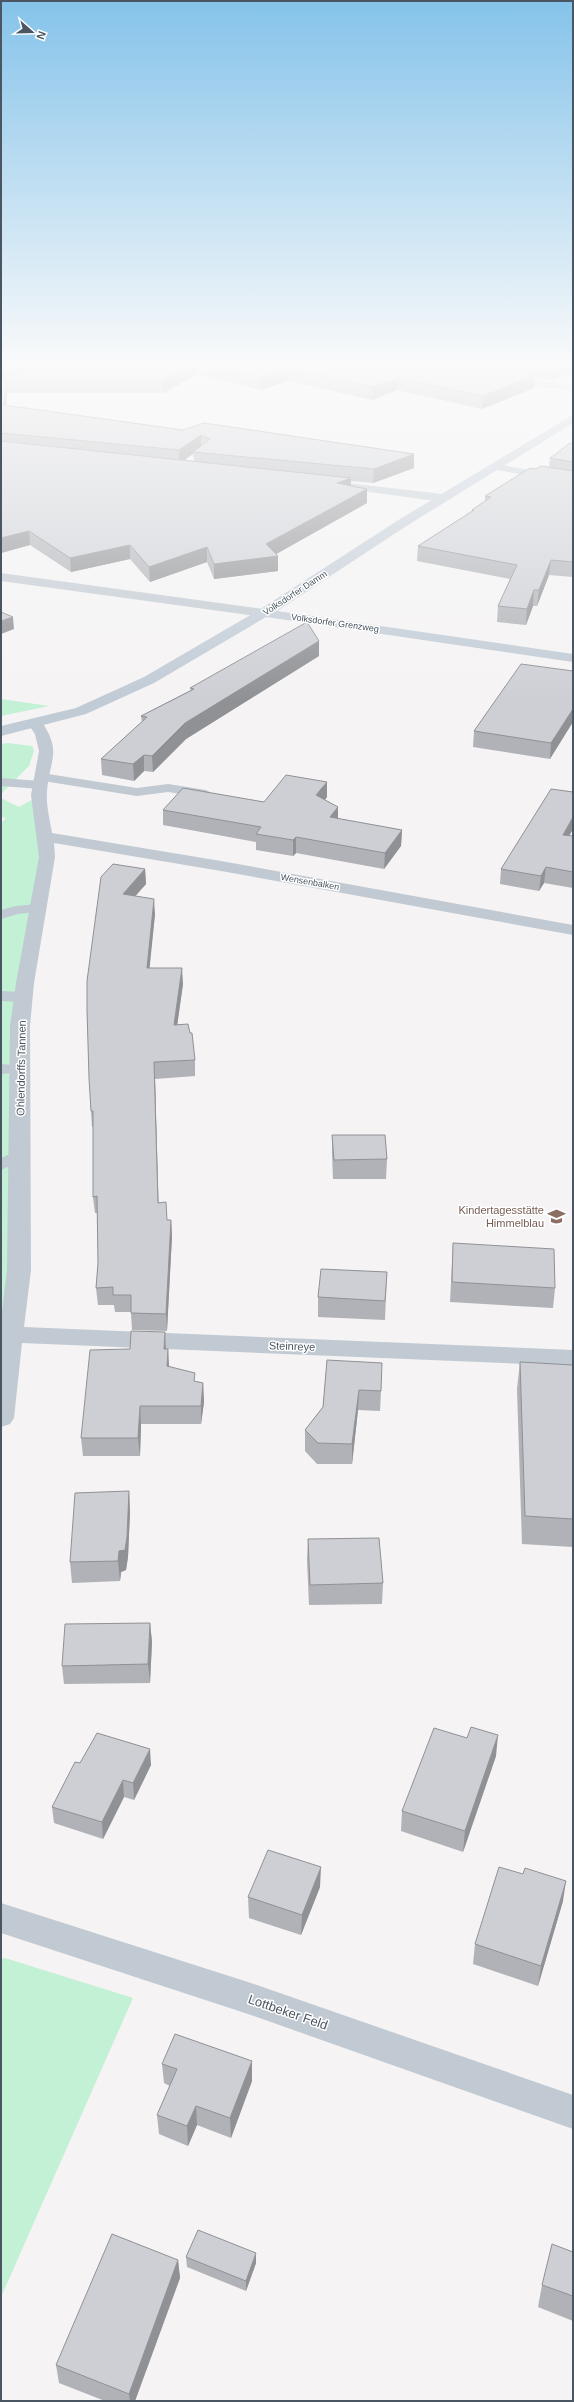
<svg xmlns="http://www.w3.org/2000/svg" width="574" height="2402" font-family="Helvetica,sans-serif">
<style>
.green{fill:#c3f1d5}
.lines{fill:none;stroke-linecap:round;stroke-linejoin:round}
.lane{fill:#c1cad2;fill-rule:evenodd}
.street{fill:#c1cad2;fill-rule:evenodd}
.secondary{fill:#c1cbd6;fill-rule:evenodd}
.wall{fill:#b0b2b7;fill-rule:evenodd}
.shaded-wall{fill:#909195}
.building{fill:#cdcfd5;stroke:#909195}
.labels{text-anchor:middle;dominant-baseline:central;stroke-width:3;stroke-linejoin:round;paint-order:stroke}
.far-street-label{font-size:9px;fill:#4a5661;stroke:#fff}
.street-label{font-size:11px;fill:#4a5661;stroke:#fff}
.education-label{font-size:11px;fill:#785e54;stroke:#fff;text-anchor:end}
.near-street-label{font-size:13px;fill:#4a5661;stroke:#fff}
</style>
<rect width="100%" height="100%" fill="#f5f3f3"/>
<path class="green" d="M 1,699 L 49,706 L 1,716 Z
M 8,743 L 32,746 L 34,751 L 29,766 L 1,794 L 1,744 Z
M 39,796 L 46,837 L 25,983 L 1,1418 L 1,823 L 6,818 L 1,817 L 1,798 L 19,807 Z
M 5,1958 L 133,1998 L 1,2297 L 1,1959 Z"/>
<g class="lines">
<path class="lane" d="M 42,773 L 137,788 L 168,784 L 206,790 L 213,794 L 206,798 L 168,792 L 137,796 L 37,780 L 36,777 L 37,774 Z
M 1,778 L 40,781 L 47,785 L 40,789 L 1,786 Z
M 38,904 L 45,908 L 43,911 L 18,914 L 1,919 L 1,910 L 16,906 Z
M 1,991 L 23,992 L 31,997 L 23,1002 L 1,1001 Z
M 1,1064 L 26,1066 L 28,1069 L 26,1072 L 1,1074 Z
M 19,1150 L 25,1151 L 28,1155 L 25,1159 L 1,1170 L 1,1158 Z"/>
<path class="street" d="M 505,378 L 573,384 L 573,390 L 501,383 L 501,379 Z
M 496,464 L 573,478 L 573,484 L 492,469 L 492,465 Z
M 322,480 L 443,494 L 449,498 L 443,502 L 318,485 L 316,483 Z
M 1,573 L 264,609 L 271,613 L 264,617 L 1,581 Z
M 36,719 L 41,721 C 63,752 49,760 47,792 C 46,806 50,820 52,833 L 221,861 L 573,925 L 573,935 L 221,871 L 54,843 L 55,857 L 34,983 L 30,1026 L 31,1270 L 24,1327 L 573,1350 L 573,1366 L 22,1343 L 14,1418 L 10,1424 L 1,1427 L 1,1320 L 7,1270 L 10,1026 L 16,983 L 39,857 L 31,795 L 39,751 L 35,734 L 28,724 Z
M 1,1903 L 251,1983 L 573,2095 L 573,2129 L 251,2015 L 1,1933 Z"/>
<path class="secondary" d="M 573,415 L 573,423 L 408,525 L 277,611 L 573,654 L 573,662 L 266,617 L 154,683 L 86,714 L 1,736 L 1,726 L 76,708 L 144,677 L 259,610 L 400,519 Z"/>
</g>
<path class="wall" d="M 1,365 L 573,365 L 573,372 L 552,380 L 535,379 L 534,388 L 482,409 L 397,390 L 372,400 L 288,381 L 261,390 L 197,374 L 164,393 L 7,393 L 6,406 L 183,430 L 414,454 L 414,468 L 373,483 L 351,481 L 351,486 L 367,503 L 276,554 L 278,556 L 278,571 L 214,579 L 207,562 L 150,582 L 130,559 L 71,572 L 30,545 L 1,553 ZM 193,454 L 194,461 L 184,460 Z
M 573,443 L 573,577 L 549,575 L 537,606 L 533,606 L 526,625 L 497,622 L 498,606 L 510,579 L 417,561 L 418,546 L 472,511 L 472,510 L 485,501 L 485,496 L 536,469 L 549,467 L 550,458 Z
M 319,656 L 186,739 L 153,772 L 144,771 L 134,781 L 102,775 L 101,759 L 142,722 L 141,716 L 191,690 L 190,688 Z
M 573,671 L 550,759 L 473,747 L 474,731 Z
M 573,792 L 573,829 L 569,836 L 573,836 L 573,888 L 544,883 L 539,891 L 500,884 L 501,869 Z
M 327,797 L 325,800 L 338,807 L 338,819 L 402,830 L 401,846 L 384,869 L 296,853 L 293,856 L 256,850 L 256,842 L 163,825 L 163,810 Z
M 145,869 L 146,884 L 135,896 L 155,914 L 149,968 L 183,984 L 177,1025 L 195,1060 L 195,1076 L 155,1079 L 158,1203 L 167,1220 L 171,1220 L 172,1236 L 167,1331 L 132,1330 L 131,1312 L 115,1312 L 114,1305 L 98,1305 L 96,1288 L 98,1263 L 97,1213 L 95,1213 L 93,1197 L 93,1127 L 92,1127 L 91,1111 L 87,1010 Z
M 332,1135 L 387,1159 L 386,1179 L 333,1179 L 332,1154 Z
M 453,1243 L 555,1288 L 553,1308 L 450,1302 Z
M 387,1272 L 385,1320 L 318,1317 L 318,1297 Z
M 166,1349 L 168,1349 L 169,1366 L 195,1381 L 203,1383 L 204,1402 L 201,1424 L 141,1424 L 140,1456 L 83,1456 L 81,1438 Z
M 327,1360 L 381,1391 L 380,1411 L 358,1410 L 352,1464 L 317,1464 L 305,1451 L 305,1430 L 323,1407 Z
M 520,1362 L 573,1365 L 573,1547 L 522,1544 L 517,1389 Z
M 129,1491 L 130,1512 L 128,1557 L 126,1570 L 121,1572 L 120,1581 L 72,1583 L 70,1562 Z
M 308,1539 L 383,1583 L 382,1604 L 309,1605 L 307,1560 Z
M 150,1623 L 152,1642 L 150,1683 L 64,1684 L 62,1666 Z
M 496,1756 L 463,1852 L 401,1831 L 402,1811 Z
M 80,1763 L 151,1765 L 134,1800 L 124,1797 L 103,1839 L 54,1823 L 52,1807 Z
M 320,1887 L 301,1935 L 249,1918 L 248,1897 Z
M 563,1901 L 538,1986 L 473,1964 L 475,1944 Z
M 252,2061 L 252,2081 L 231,2138 L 197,2125 L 188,2146 L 159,2134 L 157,2115 L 170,2086 L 164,2083 L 162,2064 Z
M 573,2252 L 573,2321 L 538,2307 L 542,2285 Z
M 186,2257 L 256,2263 L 246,2291 L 187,2267 Z
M 178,2260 L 180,2278 L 135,2401 L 105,2401 L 59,2383 L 56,2365 Z"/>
<path class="shaded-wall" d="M 14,365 L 49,365 L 6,381 L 7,393 L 6,418 L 1,382 L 1,370 Z
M 190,365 L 197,365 L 197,374 L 164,393 L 163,380 Z
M 560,365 L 573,365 L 573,372 L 552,380 L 553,368 Z
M 288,368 L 288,381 L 261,390 L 261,377 Z
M 535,375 L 534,388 L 482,409 L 483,396 Z
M 398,378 L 397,390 L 372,400 L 373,387 Z
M 201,435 L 201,449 L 193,452 L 193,454 L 179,464 L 179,450 Z
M 414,454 L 414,468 L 373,483 L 374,469 Z
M 351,478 L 351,492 L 337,483 Z
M 367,489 L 367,503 L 271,557 L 278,556 L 278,571 L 214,579 L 214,564 L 266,544 Z
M 29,531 L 30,545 L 1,553 L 1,538 Z
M 130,545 L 130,559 L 71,572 L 70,558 Z
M 207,547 L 207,562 L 150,582 L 149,567 Z
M 551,560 L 549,575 L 537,606 L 539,590 Z
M 534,590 L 533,606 L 526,625 L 527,609 Z
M 13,617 L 14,629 L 1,634 L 1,621 Z
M 319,641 L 319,656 L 186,739 L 153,772 L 152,756 L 185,723 Z
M 573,709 L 573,722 L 550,759 L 551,743 Z
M 144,755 L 144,771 L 134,781 L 133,764 Z
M 327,782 L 327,797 L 316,810 L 316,795 Z
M 338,807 L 338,822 L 330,817 Z
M 573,817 L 573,829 L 561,850 L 563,835 Z
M 402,830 L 401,846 L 384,869 L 385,853 Z
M 296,837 L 296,853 L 293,856 L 293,840 Z
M 546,867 L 544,883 L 539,891 L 541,876 Z
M 145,869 L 146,884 L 124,909 L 123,894 Z
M 154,899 L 155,914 L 148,984 L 147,968 Z
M 182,968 L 183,984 L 175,1041 L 174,1025 Z
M 154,1062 L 155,1079 L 159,1220 L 158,1203 Z
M 171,1220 L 172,1236 L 167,1331 L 166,1314 Z
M 165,1332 L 166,1351 L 164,1349 Z
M 168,1349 L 169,1367 L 167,1366 Z
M 203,1383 L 204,1402 L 201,1424 L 201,1406 Z
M 359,1390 L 358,1410 L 352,1464 L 352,1444 Z
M 140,1406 L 141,1424 L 140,1456 L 138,1438 Z
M 129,1491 L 130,1512 L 128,1557 L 126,1570 L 121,1572 L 120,1581 L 118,1561 L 119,1551 Z
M 150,1623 L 152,1642 L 150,1683 L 148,1664 Z
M 498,1735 L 496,1756 L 463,1852 L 465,1831 Z
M 150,1749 L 151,1765 L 134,1800 L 133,1783 Z
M 123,1780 L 124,1797 L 103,1839 L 102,1822 Z
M 321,1867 L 320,1887 L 301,1935 L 302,1915 Z
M 566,1881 L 563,1901 L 538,1986 L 541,1966 Z
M 252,2061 L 252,2081 L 231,2138 L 230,2118 Z
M 196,2106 L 197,2125 L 188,2146 L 187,2126 Z
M 256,2253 L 256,2263 L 246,2291 L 246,2281 Z
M 178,2260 L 180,2278 L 135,2401 L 130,2401 L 129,2394 Z"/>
<path class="building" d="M 1,365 L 14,365 L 1,370 Z
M 39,365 L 190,365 L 163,380 L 6,380 L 4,405 L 183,430 L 204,423 L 414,454 L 374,469 L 193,452 L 210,439 L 201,435 L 179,450 L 1,433 L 1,379 Z
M 212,365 L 427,365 L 535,375 L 483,396 L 398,378 L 373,387 L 288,368 L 261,377 Z
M 521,365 L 560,365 L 553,368 Z
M 1,441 L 351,478 L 337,483 L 367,489 L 266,544 L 278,556 L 214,564 L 207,547 L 149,567 L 130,545 L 70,558 L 29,531 L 1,538 Z
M 570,443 L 573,443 L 573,462 L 550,458 Z
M 541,466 L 573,471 L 573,562 L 551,560 L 539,590 L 534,590 L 527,609 L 498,606 L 517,565 L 418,546 L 474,510 L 472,510 L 491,497 L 485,496 L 530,468 L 536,469 Z
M 1,612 L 13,617 L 1,621 Z
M 307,622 L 319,641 L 185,723 L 152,756 L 144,755 L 133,764 L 101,759 L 147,717 L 141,716 L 194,689 L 190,688 Z
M 521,664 L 573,671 L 573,709 L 551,743 L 474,731 Z
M 286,775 L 327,782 L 316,795 L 338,807 L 330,817 L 402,830 L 385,853 L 296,837 L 293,840 L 256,834 L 261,827 L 163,810 L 183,788 L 264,802 Z
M 551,789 L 573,792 L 573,817 L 563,835 L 573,836 L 573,872 L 546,867 L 541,876 L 501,869 Z
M 113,864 L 145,869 L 123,894 L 154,899 L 147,968 L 182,968 L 174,1025 L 188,1024 L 190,1033 L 192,1033 L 195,1060 L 154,1062 L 158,1203 L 166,1202 L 167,1220 L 171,1220 L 166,1314 L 131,1313 L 131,1295 L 113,1295 L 113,1287 L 96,1288 L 98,1263 L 97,1196 L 93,1197 L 93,1111 L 91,1111 L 89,1078 L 87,1010 L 87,981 L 101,877 Z
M 332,1135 L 385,1135 L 387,1159 L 334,1160 Z
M 453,1243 L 554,1249 L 555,1288 L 452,1282 Z
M 321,1269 L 387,1272 L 385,1301 L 318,1297 Z
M 131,1331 L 165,1332 L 164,1349 L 168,1349 L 167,1366 L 195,1373 L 194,1381 L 203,1383 L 201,1406 L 140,1406 L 138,1438 L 81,1438 L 90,1350 L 130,1349 Z
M 327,1360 L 382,1363 L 381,1391 L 359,1390 L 352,1444 L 318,1443 L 305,1430 L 323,1407 Z
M 520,1362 L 573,1365 L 573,1519 L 525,1516 Z
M 129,1491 L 127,1537 L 125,1550 L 119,1551 L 118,1561 L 70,1562 L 75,1493 Z
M 379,1538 L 383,1583 L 310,1585 L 308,1539 Z
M 150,1623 L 148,1664 L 62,1666 L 65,1624 Z
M 471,1727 L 498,1735 L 465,1831 L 402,1811 L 434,1728 L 467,1738 Z
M 97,1733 L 150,1749 L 133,1783 L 123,1780 L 102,1822 L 52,1807 L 75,1762 L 80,1763 Z
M 268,1850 L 321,1867 L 302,1915 L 248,1897 Z
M 499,1867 L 523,1874 L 525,1868 L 566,1881 L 541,1966 L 475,1944 Z
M 175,2034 L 252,2061 L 230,2118 L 196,2106 L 187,2126 L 157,2115 L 177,2069 L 162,2064 Z
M 198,2230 L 256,2253 L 246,2281 L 186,2257 Z
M 112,2234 L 178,2260 L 129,2394 L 56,2365 Z
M 552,2244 L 573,2252 L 573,2296 L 542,2285 Z"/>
<linearGradient id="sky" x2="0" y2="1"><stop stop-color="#85c3ea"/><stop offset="0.52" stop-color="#fafafa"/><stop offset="1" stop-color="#fafafa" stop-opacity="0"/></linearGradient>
<rect width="574" height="701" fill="url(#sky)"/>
<defs>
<symbol id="school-bare" viewBox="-9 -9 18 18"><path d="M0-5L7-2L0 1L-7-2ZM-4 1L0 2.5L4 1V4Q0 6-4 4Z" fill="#8d6e63" stroke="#fff" stroke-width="2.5" paint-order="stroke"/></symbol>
</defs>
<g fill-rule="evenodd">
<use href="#school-bare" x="544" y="1204" width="25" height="25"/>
</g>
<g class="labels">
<g class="far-street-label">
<text transform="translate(295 593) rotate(-33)">Volksdorfer Damm</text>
<text transform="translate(335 623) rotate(8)">Volksdorfer Grenzweg</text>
<text transform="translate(310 882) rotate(10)">Wensenbalken</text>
</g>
<g class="street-label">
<text transform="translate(21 1068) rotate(-89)">Ohlendorffs Tannen</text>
<text transform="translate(292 1346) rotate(2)">Steinreye</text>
</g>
<g class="education-label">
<text x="544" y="1210">Kindertagesstätte<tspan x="544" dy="13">Himmelblau</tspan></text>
</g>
<g class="near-street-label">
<text transform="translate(288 2012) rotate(19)">Lottbeker Feld</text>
</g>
</g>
<rect width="574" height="2402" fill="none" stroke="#4a5661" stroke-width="4"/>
<g transform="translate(32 32) rotate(110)" stroke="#ffffff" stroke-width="3" paint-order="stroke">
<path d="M0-3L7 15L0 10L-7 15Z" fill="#4a5661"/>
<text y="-6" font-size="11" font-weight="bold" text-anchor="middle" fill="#4a5661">N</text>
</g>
</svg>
